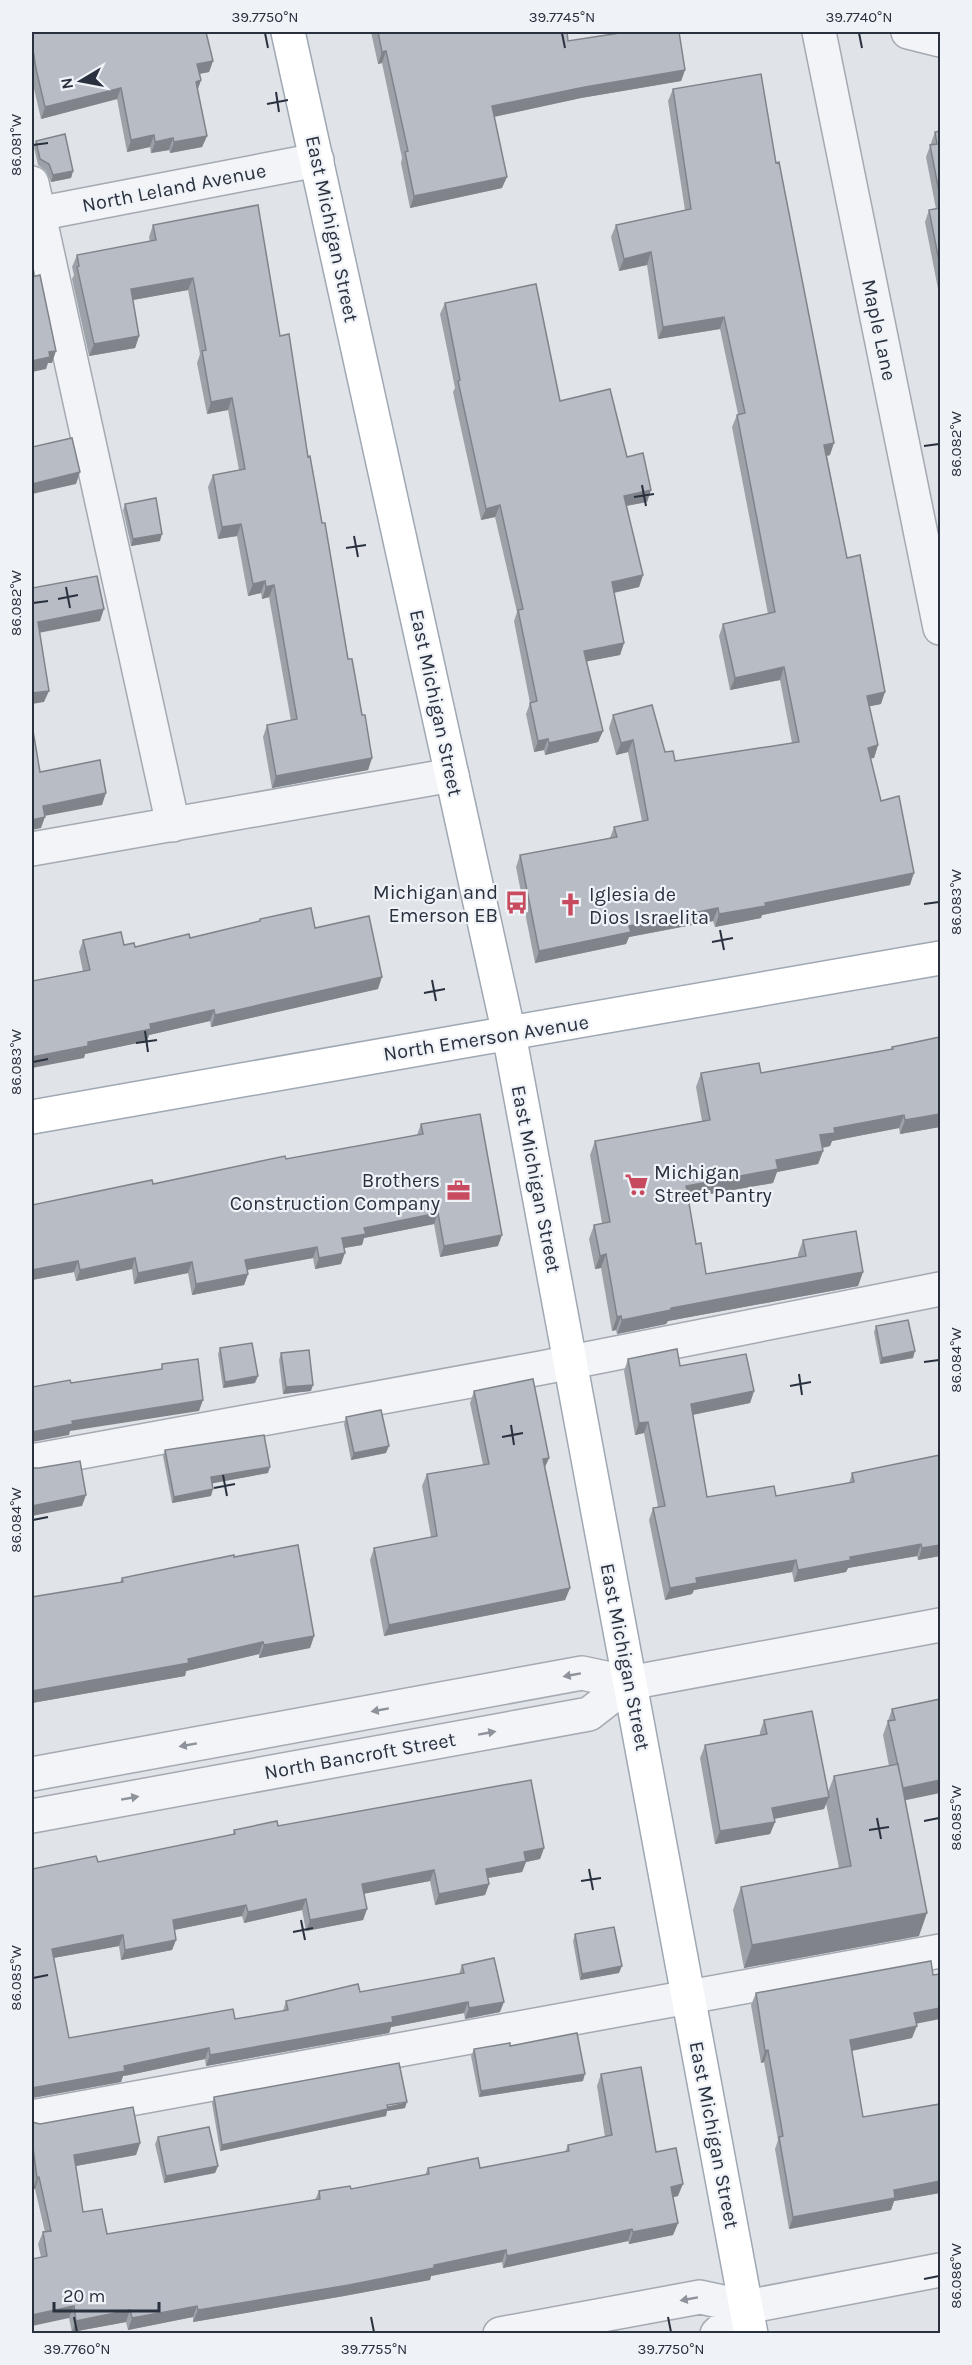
<svg xmlns="http://www.w3.org/2000/svg" width="972" height="2365" font-family="Karla,sans-serif">
<style>
.lines{fill:none;stroke-linecap:round;stroke-linejoin:round}
.minor-casing{stroke:#a5aab2;stroke-width:36}
.major-casing{stroke:#9fa8b3;stroke-width:36}
.minor{stroke:#f2f4f7;stroke-width:33}
.major{stroke:#fff;stroke-width:33}
.wall{fill:#9da2a9}
.shaded-wall{fill:#80848a}
.building{fill:#b7bcc5;stroke:#80848a;stroke-width:1.5}
.oneway{fill:#8e929b}
.ticks{fill:none;stroke:#29313f;stroke-width:2}
.labels{text-anchor:middle;dominant-baseline:central;stroke-width:4.5;stroke-linejoin:round;paint-order:stroke}
.street-label{font-size:20px;fill:#29313f;stroke:#eff2f6}
.poi-label{font-size:20px;fill:#29313f;stroke:#eff2f6;text-anchor:end}
.neatline{fill:none;stroke:#29313f;stroke-width:2}
.ticks-label{font-size:15px;text-anchor:middle;fill:#29313f}
</style>
<rect width="100%" height="100%" fill="#e0e3e8"/>
<g class="lines">
<defs>
<path id="minor" d="M 819,32 L 940,628
M 908,32 L 940,40
M 32,183 L 173,825
M 32,215 L 317,160
M 32,849 L 452,775
M 32,1461 L 541,1368 L 940,1289
M 32,1774 L 582,1673 L 629,1683 L 940,1625
M 32,1816 L 589,1714 L 629,1683
M 32,2117 L 940,1951
M 500,2334 L 700,2297 L 746,2307 L 940,2270
M 717,2334 L 746,2307"/>
<path id="major" d="M 288,32 L 509,1034 L 751,2334
M 32,1117 C 334,1062 638,1012 940,958"/>
</defs>
<use href="#minor" class="minor-casing"/>
<use href="#major" class="major-casing"/>
<use href="#minor" class="minor"/>
<use href="#major" class="major"/>
</g>
<path class="wall" d="M 32,32 L 213,61 L 209,72 L 199,74 L 201,80 L 197,90 L 207,136 L 202,147 L 170,153 L 169,150 L 151,153 L 150,147 L 127,152 L 117,99 L 41,119 L 32,80 Z
M 371,32 L 567,32 L 568,41 L 685,70 L 681,81 L 581,98 L 494,117 L 502,188 L 410,208 L 401,163 L 402,158 L 382,63 L 378,64 Z
M 673,89 L 776,163 L 830,455 L 827,456 L 847,558 L 881,704 L 869,706 L 878,745 L 874,758 L 870,758 L 881,801 L 910,885 L 762,915 L 761,918 L 715,927 L 713,921 L 629,937 L 626,944 L 535,963 L 516,867 L 520,855 L 610,838 L 614,827 L 642,821 L 628,752 L 616,755 L 609,728 L 613,715 L 675,761 L 792,743 L 780,680 L 730,690 L 719,636 L 723,624 L 768,614 L 732,427 L 737,415 L 738,414 L 720,329 L 658,339 L 647,265 L 619,271 L 611,237 L 616,225 L 685,210 L 668,101 Z
M 940,131 L 940,299 L 925,222 L 929,210 L 936,209 L 926,157 L 935,132 Z
M 36,141 L 73,171 L 71,178 L 51,182 L 46,171 L 38,165 L 34,147 Z
M 153,225 L 280,336 L 308,457 L 348,659 L 372,758 L 368,770 L 272,788 L 263,737 L 267,725 L 291,721 L 269,597 L 262,599 L 261,593 L 248,596 L 237,536 L 218,539 L 208,487 L 213,475 L 239,470 L 228,410 L 207,414 L 197,363 L 200,354 L 188,290 L 133,300 L 139,336 L 135,348 L 89,356 L 72,279 L 74,275 L 72,267 L 77,255 L 150,242 L 149,237 Z
M 445,303 L 627,457 L 651,490 L 647,502 L 626,506 L 643,575 L 639,587 L 614,593 L 624,643 L 620,655 L 586,661 L 603,731 L 598,742 L 545,755 L 544,750 L 534,752 L 526,714 L 530,703 L 514,621 L 517,612 L 495,517 L 481,520 L 453,392 L 455,388 L 440,314 Z
M 125,504 L 160,541 L 131,546 L 123,510 Z
M 260,919 L 315,928 L 378,989 L 211,1027 L 210,1021 L 149,1035 L 147,1041 L 85,1054 L 84,1058 L 83,972 L 79,952 L 83,940 L 135,947 L 190,938 L 259,921 Z
M 940,1037 L 940,1127 L 900,1134 L 899,1128 L 832,1141 L 830,1146 L 823,1148 L 823,1151 L 818,1164 L 777,1172 L 773,1183 L 688,1198 L 696,1244 L 706,1274 L 798,1257 L 798,1254 L 803,1240 L 863,1272 L 858,1286 L 668,1321 L 666,1324 L 617,1334 L 616,1330 L 612,1331 L 601,1268 L 595,1269 L 589,1239 L 594,1225 L 602,1223 L 590,1155 L 595,1141 L 702,1121 L 696,1087 L 701,1073 L 761,1073 L 891,1049 L 892,1047 Z
M 421,1124 L 498,1246 L 440,1257 L 434,1224 L 364,1238 L 362,1245 L 344,1248 L 341,1264 L 315,1269 L 313,1258 L 247,1270 L 248,1274 L 244,1285 L 192,1295 L 188,1273 L 134,1284 L 132,1269 L 76,1281 L 74,1272 L 32,1280 L 153,1184 L 417,1135 Z
M 876,1326 L 913,1358 L 880,1364 L 874,1332 Z
M 220,1348 L 255,1383 L 223,1388 L 218,1354 Z
M 281,1353 L 311,1391 L 283,1394 L 279,1360 Z
M 628,1359 L 680,1366 L 754,1391 L 750,1403 L 693,1415 L 707,1497 L 776,1496 L 849,1483 L 852,1473 L 940,1455 L 940,1556 L 918,1560 L 917,1556 L 848,1568 L 846,1572 L 794,1582 L 792,1572 L 694,1590 L 692,1594 L 665,1600 L 649,1520 L 653,1508 L 658,1507 L 644,1433 L 635,1435 L 624,1371 Z
M 474,1391 L 549,1458 L 545,1467 L 570,1588 L 565,1600 L 384,1636 L 370,1560 L 374,1548 L 431,1537 L 422,1486 L 427,1474 L 483,1465 L 470,1403 Z
M 346,1417 L 386,1453 L 351,1460 L 344,1424 Z
M 165,1450 L 268,1473 L 212,1483 L 211,1496 L 172,1503 L 163,1456 Z
M 234,1557 L 314,1636 L 310,1648 L 259,1658 L 259,1654 L 186,1671 L 185,1676 L 32,1703 L 32,1597 L 120,1582 L 122,1578 Z
M 940,1699 L 905,1800 L 919,1936 L 744,1968 L 733,1910 L 741,1887 L 839,1868 L 826,1803 L 824,1809 L 774,1819 L 775,1822 L 770,1834 L 715,1844 L 700,1758 L 705,1745 L 760,1735 L 760,1732 L 764,1720 L 828,1792 L 834,1776 L 889,1766 L 883,1735 L 892,1709 Z
M 278,1826 L 544,1848 L 540,1859 L 526,1862 L 522,1872 L 488,1878 L 489,1884 L 485,1895 L 435,1905 L 430,1881 L 364,1893 L 367,1909 L 363,1920 L 306,1931 L 302,1910 L 244,1923 L 242,1916 L 174,1930 L 176,1940 L 172,1950 L 121,1960 L 119,1946 L 53,1958 L 69,2038 L 235,2019 L 283,2011 L 286,2001 L 360,1992 L 459,1974 L 462,1965 L 500,2012 L 465,2019 L 464,2013 L 391,2027 L 389,2033 L 206,2066 L 205,2059 L 129,2075 L 123,2076 L 121,2082 L 32,2098 L 32,1869 L 98,1862 L 233,1835 L 234,1830 Z
M 575,1934 L 619,1973 L 580,1980 L 573,1941 Z
M 756,1993 L 916,2023 L 912,2038 L 852,2051 L 863,2117 L 940,2104 L 940,2193 L 894,2201 L 891,2210 L 789,2229 L 775,2149 L 778,2140 L 764,2062 L 761,2063 L 751,2005 Z
M 510,2046 L 583,2081 L 479,2097 L 471,2056 L 474,2049 Z
M 601,2074 L 656,2152 L 678,2196 L 673,2197 L 678,2223 L 673,2235 L 629,2244 L 628,2241 L 503,2268 L 502,2262 L 431,2276 L 430,2280 L 344,2296 L 193,2322 L 193,2317 L 128,2330 L 126,2322 L 72,2332 L 69,2318 L 41,2257 L 38,2244 L 43,2232 L 45,2232 L 35,2189 L 33,2189 L 32,2180 L 32,2122 L 140,2143 L 136,2155 L 76,2166 L 83,2212 L 107,2234 L 315,2200 L 319,2191 L 351,2189 L 425,2175 L 428,2168 L 480,2168 L 565,2152 L 568,2145 L 605,2137 L 597,2086 Z
M 214,2097 L 405,2108 L 387,2111 L 386,2116 L 220,2151 L 212,2103 Z
M 158,2137 L 218,2166 L 215,2173 L 164,2183 L 155,2144 Z"/>
<path class="shaded-wall" d="M 386,51 L 382,63 L 378,64 L 382,52 Z
M 213,61 L 209,72 L 193,75 L 197,64 Z
M 685,70 L 681,81 L 581,98 L 488,118 L 492,106 L 585,87 Z
M 201,80 L 197,92 L 196,82 Z
M 121,88 L 117,99 L 41,119 L 45,107 Z
M 154,135 L 150,147 L 127,152 L 131,140 Z
M 207,136 L 202,147 L 170,153 L 174,142 Z
M 173,138 L 169,150 L 151,153 L 155,142 Z
M 73,171 L 71,178 L 51,182 L 53,175 Z
M 507,177 L 502,188 L 410,208 L 414,196 Z
M 651,252 L 647,265 L 619,271 L 624,259 Z
M 193,278 L 188,290 L 127,301 L 131,289 Z
M 724,317 L 720,329 L 658,339 L 663,327 Z
M 139,336 L 135,348 L 89,356 L 94,344 Z
M 56,351 L 52,363 L 48,363 L 46,369 L 32,372 L 32,361 L 49,352 Z
M 232,398 L 228,410 L 207,414 L 211,402 Z
M 834,443 L 830,455 L 820,457 L 824,445 Z
M 80,472 L 76,484 L 32,494 L 32,484 Z
M 651,490 L 647,502 L 620,507 L 624,496 Z
M 500,505 L 495,517 L 481,520 L 486,509 Z
M 241,524 L 237,536 L 218,539 L 222,527 Z
M 162,534 L 160,541 L 131,546 L 133,539 Z
M 643,575 L 639,587 L 608,594 L 612,582 Z
M 265,581 L 261,593 L 248,596 L 253,584 Z
M 274,585 L 269,597 L 262,599 L 266,587 Z
M 104,609 L 100,621 L 33,634 L 38,622 Z
M 624,643 L 620,655 L 579,663 L 584,651 Z
M 784,667 L 780,680 L 730,690 L 735,678 Z
M 49,691 L 44,702 L 32,704 L 32,693 Z
M 885,692 L 881,704 L 862,708 L 867,696 Z
M 603,731 L 598,742 L 545,755 L 549,743 Z
M 548,739 L 544,750 L 534,752 L 538,741 Z
M 633,740 L 628,752 L 616,755 L 621,743 Z
M 878,745 L 874,758 L 863,760 L 868,748 Z
M 372,758 L 368,770 L 272,788 L 276,776 Z
M 106,793 L 102,805 L 39,817 L 43,806 Z
M 45,817 L 41,828 L 32,830 L 32,820 Z
M 914,873 L 910,885 L 762,915 L 761,918 L 715,927 L 719,914 L 765,903 Z
M 718,908 L 713,921 L 629,937 L 626,944 L 535,963 L 539,951 L 629,926 Z
M 382,977 L 378,989 L 211,1027 L 215,1015 Z
M 214,1010 L 210,1021 L 149,1035 L 147,1041 L 85,1054 L 84,1058 L 32,1068 L 32,1057 L 88,1042 L 150,1024 Z
M 940,1114 L 940,1127 L 900,1134 L 905,1120 Z
M 904,1115 L 899,1128 L 832,1141 L 830,1146 L 815,1149 L 820,1135 L 834,1128 Z
M 823,1151 L 818,1164 L 777,1172 L 773,1183 L 681,1199 L 686,1186 L 776,1160 Z
M 438,1213 L 434,1224 L 364,1238 L 362,1245 L 338,1249 L 342,1238 L 364,1228 Z
M 502,1235 L 498,1246 L 440,1257 L 444,1246 Z
M 317,1247 L 313,1258 L 241,1271 L 245,1260 Z
M 345,1253 L 341,1264 L 315,1269 L 319,1258 Z
M 606,1254 L 601,1268 L 595,1269 L 600,1256 Z
M 135,1258 L 132,1269 L 76,1281 L 80,1270 Z
M 78,1261 L 74,1272 L 32,1280 L 32,1270 Z
M 192,1262 L 188,1273 L 134,1284 L 138,1273 Z
M 863,1272 L 858,1286 L 668,1321 L 666,1324 L 617,1334 L 622,1320 L 671,1308 Z
M 248,1274 L 244,1285 L 192,1295 L 196,1284 Z
M 621,1316 L 616,1330 L 612,1331 L 617,1317 Z
M 915,1351 L 913,1358 L 880,1364 L 882,1358 Z
M 258,1376 L 255,1383 L 223,1388 L 225,1382 Z
M 313,1385 L 311,1391 L 283,1394 L 286,1387 Z
M 754,1391 L 750,1403 L 686,1416 L 691,1404 Z
M 203,1400 L 199,1411 L 70,1431 L 69,1435 L 32,1442 L 32,1432 L 72,1421 Z
M 648,1422 L 644,1433 L 635,1435 L 639,1423 Z
M 389,1446 L 386,1453 L 351,1460 L 354,1453 Z
M 549,1458 L 544,1469 L 543,1459 Z
M 270,1467 L 268,1473 L 209,1484 L 211,1477 Z
M 213,1489 L 211,1496 L 172,1503 L 174,1497 Z
M 86,1495 L 82,1506 L 32,1516 L 32,1506 Z
M 921,1544 L 917,1556 L 848,1568 L 846,1572 L 794,1582 L 798,1570 L 850,1557 Z
M 940,1545 L 940,1556 L 918,1560 L 922,1548 Z
M 796,1560 L 792,1572 L 694,1590 L 692,1594 L 665,1600 L 670,1588 L 696,1578 Z
M 570,1588 L 565,1600 L 384,1636 L 389,1625 Z
M 314,1636 L 310,1648 L 259,1658 L 264,1645 Z
M 263,1642 L 259,1654 L 186,1671 L 185,1676 L 32,1703 L 32,1691 L 188,1659 Z
M 940,1780 L 940,1793 L 897,1802 L 902,1788 Z
M 829,1797 L 824,1809 L 768,1820 L 772,1808 Z
M 775,1822 L 770,1834 L 715,1844 L 720,1831 Z
M 544,1848 L 540,1859 L 526,1862 L 522,1872 L 482,1879 L 486,1869 L 524,1852 Z
M 434,1870 L 430,1881 L 358,1895 L 362,1884 Z
M 489,1884 L 485,1895 L 435,1905 L 439,1894 Z
M 306,1899 L 302,1910 L 244,1923 L 248,1912 Z
M 246,1905 L 242,1916 L 169,1931 L 173,1920 Z
M 367,1909 L 363,1920 L 306,1931 L 310,1920 Z
M 927,1913 L 919,1936 L 744,1968 L 752,1945 Z
M 123,1935 L 119,1946 L 48,1959 L 52,1949 Z
M 176,1940 L 172,1950 L 121,1960 L 125,1950 Z
M 622,1966 L 619,1973 L 580,1980 L 582,1974 Z
M 468,2002 L 464,2013 L 391,2027 L 389,2033 L 206,2066 L 210,2055 L 392,2017 Z
M 504,2002 L 500,2012 L 465,2019 L 469,2008 Z
M 940,2008 L 940,2019 L 910,2025 L 914,2013 Z
M 917,2026 L 912,2038 L 845,2052 L 850,2040 Z
M 209,2048 L 205,2059 L 129,2075 L 123,2076 L 121,2082 L 32,2098 L 32,2088 L 133,2064 Z
M 768,2050 L 764,2062 L 761,2063 L 765,2051 Z
M 585,2074 L 583,2081 L 479,2097 L 481,2091 Z
M 407,2102 L 405,2108 L 387,2111 L 386,2116 L 220,2151 L 222,2145 Z
M 140,2143 L 136,2155 L 70,2167 L 74,2155 Z
M 218,2166 L 215,2173 L 164,2183 L 166,2176 Z
M 39,2177 L 35,2189 L 33,2189 L 37,2178 Z
M 940,2181 L 940,2193 L 894,2201 L 891,2210 L 789,2229 L 793,2217 L 894,2190 Z
M 683,2184 L 678,2196 L 666,2199 L 671,2187 Z
M 678,2223 L 673,2235 L 629,2244 L 633,2232 Z
M 632,2229 L 628,2241 L 503,2268 L 507,2256 Z
M 506,2250 L 502,2262 L 431,2276 L 430,2280 L 344,2296 L 193,2322 L 198,2310 Z
M 74,2306 L 69,2318 L 32,2326 L 32,2315 Z
M 197,2306 L 193,2317 L 128,2330 L 132,2318 Z
M 130,2310 L 126,2322 L 72,2332 L 76,2321 Z"/>
<path class="building" d="M 32,32 L 206,32 L 213,61 L 197,64 L 201,80 L 196,82 L 207,136 L 174,142 L 173,138 L 155,142 L 154,135 L 131,140 L 121,88 L 45,107 L 36,69 L 32,43 Z
M 378,32 L 567,32 L 568,41 L 626,32 L 679,32 L 685,70 L 585,87 L 492,106 L 507,177 L 414,196 L 405,152 L 408,151 L 386,51 L 382,52 Z
M 761,74 L 776,163 L 779,162 L 834,443 L 824,445 L 847,558 L 860,555 L 885,692 L 867,696 L 878,745 L 868,748 L 881,801 L 899,796 L 914,873 L 765,903 L 766,906 L 719,914 L 718,908 L 629,926 L 631,932 L 539,951 L 520,855 L 617,837 L 614,827 L 648,820 L 633,740 L 621,743 L 613,715 L 652,705 L 665,752 L 673,751 L 675,761 L 799,742 L 784,667 L 735,678 L 723,624 L 775,612 L 737,415 L 745,413 L 724,317 L 663,327 L 651,252 L 624,259 L 616,225 L 691,209 L 673,89 Z
M 940,131 L 940,197 L 930,145 L 937,144 L 935,132 Z
M 65,134 L 73,171 L 53,175 L 49,164 L 40,159 L 36,141 Z
M 258,205 L 280,336 L 289,334 L 308,457 L 310,456 L 322,523 L 325,523 L 348,659 L 352,659 L 362,715 L 365,715 L 372,758 L 276,776 L 267,725 L 297,719 L 274,585 L 266,587 L 265,581 L 253,584 L 241,524 L 222,527 L 213,475 L 245,469 L 232,398 L 211,402 L 202,351 L 206,350 L 193,278 L 131,289 L 139,336 L 94,344 L 77,267 L 79,266 L 77,255 L 156,240 L 153,225 Z
M 940,208 L 940,266 L 929,210 Z
M 40,275 L 56,351 L 49,352 L 50,357 L 32,361 L 32,277 Z
M 536,284 L 560,401 L 610,389 L 627,457 L 643,453 L 651,490 L 624,496 L 643,575 L 612,582 L 624,643 L 584,651 L 603,731 L 549,743 L 548,739 L 538,741 L 530,703 L 537,701 L 518,610 L 523,609 L 500,505 L 486,509 L 458,381 L 460,380 L 445,303 Z
M 72,438 L 80,472 L 32,484 L 32,447 Z
M 156,498 L 162,534 L 133,539 L 125,504 Z
M 97,576 L 104,609 L 38,622 L 49,691 L 32,693 L 32,588 Z
M 32,725 L 40,772 L 100,760 L 106,793 L 43,806 L 45,817 L 32,820 Z
M 311,908 L 315,928 L 369,916 L 382,977 L 215,1015 L 214,1010 L 150,1024 L 151,1029 L 88,1042 L 88,1046 L 32,1057 L 32,981 L 90,970 L 83,940 L 121,932 L 124,945 L 134,943 L 135,947 L 189,934 L 190,938 L 260,921 L 260,919 Z
M 940,1037 L 940,1114 L 905,1120 L 904,1115 L 834,1128 L 835,1133 L 820,1135 L 823,1151 L 776,1160 L 778,1169 L 686,1186 L 696,1244 L 701,1243 L 706,1274 L 806,1256 L 803,1240 L 856,1231 L 863,1272 L 671,1308 L 671,1310 L 622,1320 L 621,1316 L 617,1317 L 606,1254 L 600,1256 L 594,1225 L 610,1222 L 595,1141 L 710,1120 L 701,1073 L 759,1063 L 761,1073 L 893,1049 L 892,1047 Z
M 480,1114 L 502,1235 L 444,1246 L 438,1213 L 364,1228 L 366,1234 L 342,1238 L 345,1253 L 319,1258 L 317,1247 L 245,1260 L 248,1274 L 196,1284 L 192,1262 L 138,1273 L 135,1258 L 80,1270 L 78,1261 L 32,1270 L 32,1205 L 152,1180 L 153,1184 L 285,1156 L 286,1159 L 423,1134 L 421,1124 Z
M 908,1320 L 915,1351 L 882,1358 L 876,1326 Z
M 252,1343 L 258,1376 L 225,1382 L 220,1348 Z
M 677,1349 L 680,1366 L 746,1354 L 754,1391 L 691,1404 L 707,1497 L 774,1486 L 776,1496 L 854,1482 L 852,1473 L 940,1455 L 940,1545 L 922,1548 L 921,1544 L 850,1557 L 851,1560 L 798,1570 L 796,1560 L 696,1578 L 697,1583 L 670,1588 L 653,1508 L 665,1506 L 648,1422 L 639,1423 L 628,1359 Z
M 309,1350 L 313,1385 L 286,1387 L 281,1353 Z
M 198,1359 L 203,1400 L 72,1421 L 73,1424 L 32,1432 L 32,1387 L 70,1380 L 71,1383 L 162,1369 L 162,1364 Z
M 533,1379 L 549,1458 L 543,1459 L 570,1588 L 389,1625 L 374,1548 L 437,1536 L 427,1474 L 489,1464 L 474,1391 Z
M 381,1410 L 389,1446 L 354,1453 L 346,1417 Z
M 264,1435 L 270,1467 L 211,1477 L 213,1489 L 174,1497 L 165,1450 Z
M 80,1461 L 86,1495 L 32,1506 L 32,1468 L 39,1468 Z
M 298,1545 L 314,1636 L 264,1645 L 263,1642 L 188,1659 L 189,1663 L 32,1691 L 32,1597 L 123,1582 L 122,1578 L 234,1555 L 234,1557 Z
M 940,1699 L 940,1780 L 903,1788 L 888,1721 L 895,1720 L 892,1709 Z
M 812,1711 L 829,1797 L 772,1808 L 775,1822 L 720,1831 L 705,1745 L 767,1734 L 764,1720 Z
M 898,1764 L 927,1913 L 752,1945 L 741,1887 L 851,1866 L 834,1776 Z
M 531,1780 L 544,1848 L 524,1852 L 526,1861 L 486,1869 L 489,1884 L 439,1894 L 434,1870 L 362,1884 L 367,1909 L 310,1920 L 306,1899 L 248,1912 L 246,1905 L 173,1920 L 176,1940 L 125,1950 L 123,1935 L 52,1949 L 69,2038 L 233,2009 L 235,2019 L 288,2010 L 286,2001 L 358,1984 L 360,1992 L 464,1973 L 462,1965 L 494,1958 L 504,2002 L 469,2008 L 468,2002 L 392,2017 L 393,2022 L 210,2055 L 209,2048 L 133,2064 L 124,2066 L 125,2071 L 32,2088 L 32,1869 L 96,1856 L 98,1862 L 235,1834 L 234,1830 L 277,1821 L 278,1826 Z
M 614,1927 L 622,1966 L 582,1974 L 575,1934 Z
M 931,1961 L 933,1975 L 940,1974 L 940,2008 L 914,2013 L 917,2026 L 850,2040 L 863,2117 L 940,2104 L 940,2181 L 894,2190 L 895,2198 L 793,2217 L 779,2137 L 783,2136 L 768,2050 L 765,2051 L 756,1993 Z
M 577,2033 L 585,2074 L 481,2091 L 474,2049 L 510,2043 L 510,2046 Z
M 399,2063 L 407,2102 L 387,2105 L 388,2109 L 222,2145 L 214,2097 Z
M 641,2067 L 656,2152 L 676,2148 L 683,2184 L 671,2187 L 678,2223 L 633,2232 L 632,2229 L 507,2256 L 506,2250 L 434,2265 L 434,2268 L 349,2285 L 198,2310 L 197,2306 L 132,2318 L 130,2310 L 76,2321 L 74,2306 L 32,2315 L 32,2259 L 47,2256 L 43,2232 L 51,2231 L 39,2177 L 37,2178 L 32,2140 L 32,2122 L 40,2124 L 133,2107 L 140,2143 L 74,2155 L 83,2212 L 102,2209 L 107,2234 L 320,2199 L 319,2191 L 350,2186 L 351,2189 L 429,2174 L 428,2168 L 478,2158 L 480,2168 L 569,2151 L 568,2145 L 612,2135 L 601,2074 Z
M 209,2127 L 218,2166 L 166,2176 L 158,2137 Z"/>
<defs><path id="oneway-solid" d="M-6-.8H1V-3.2L6.5 0L1 3.2V.8H-6Z" transform="scale(1.5)"/></defs>
<g class="oneway">
<use href="#oneway-solid" transform="translate(572 1675) rotate(170)"/>
<use href="#oneway-solid" transform="translate(380 1710) rotate(170)"/>
<use href="#oneway-solid" transform="translate(487 1733) rotate(-10)"/>
<use href="#oneway-solid" transform="translate(188 1745) rotate(170)"/>
<use href="#oneway-solid" transform="translate(130 1798) rotate(-10)"/>
<use href="#oneway-solid" transform="translate(689 2299) rotate(170)"/>
</g>
<path class="ticks" d="M 265,33 L 268,48M 562,33 L 565,48M 859,33 L 862,48M 276,92 L 279,112M 267,104 L 288,100M 33,145 L 48,143M 924,446 L 939,444M 642,485 L 646,506M 634,497 L 654,494M 354,536 L 358,557M 346,548 L 366,545M 66,587 L 70,608M 58,599 L 78,595M 33,603 L 48,601M 924,904 L 939,902M 720,930 L 724,950M 712,942 L 733,938M 432,980 L 436,1001M 424,993 L 445,989M 145,1031 L 148,1052M 136,1043 L 157,1040M 33,1062 L 48,1059M 924,1362 L 939,1360M 799,1374 L 802,1395M 790,1386 L 811,1382M 511,1425 L 514,1445M 502,1437 L 523,1433M 223,1475 L 227,1496M 214,1488 L 235,1484M 33,1520 L 48,1517M 877,1818 L 881,1839M 924,1821 L 939,1818M 869,1830 L 889,1827M 589,1869 L 593,1890M 581,1881 L 601,1878M 301,1920 L 305,1940M 293,1932 L 313,1928M 33,1978 L 48,1975M 924,2279 L 939,2276M 74,2317 L 77,2332M 371,2317 L 374,2332M 668,2317 L 671,2332"/>
<defs>
<symbol id="bus-bare" viewBox="-9 -9 18 18"><path d="M-5-6H5V4H4V6H2V4H-2V6H-4V4H-5ZM-3.5-4V0h7V-4ZM-3.5 1.2v1.5H-2V1.2ZM2 1.2v1.5H3.5V1.2Z" fill="#c84a5f" stroke="#eff2f6" stroke-width="2.5" paint-order="stroke"/></symbol>
<symbol id="church-bare" viewBox="-9 -9 18 18"><path d="M-1.2-6h2.4v3.5h3.3v2.4h-3.3V6h-2.4V-.1h-3.3v-2.4h3.3Z" fill="#c84a5f" stroke="#eff2f6" stroke-width="2.5" paint-order="stroke"/></symbol>
<symbol id="supermarket-bare" viewBox="-9 -9 18 18"><path d="M-6-5.5h2.5l.6 2H6L4.5 2H-2.5L-4.4-4H-6ZM-1.5 3.2a1.3 1.3 0 1 0 .1 0ZM3 3.2a1.3 1.3 0 1 0 .1 0Z" fill="#c84a5f" stroke="#eff2f6" stroke-width="2.5" paint-order="stroke"/></symbol>
<symbol id="office-bare" viewBox="-9 -9 18 18"><path d="M-6-3h4V-5.5h4V-3h4V5H-6ZM-1-4.5V-3h2v-1.5ZM-6 0V1H6V0Z" fill="#c84a5f" stroke="#eff2f6" stroke-width="2.5" paint-order="stroke"/></symbol>
</defs>
<g fill-rule="evenodd">
<use href="#bus-bare" x="500" y="886" width="33" height="33"/>
<use href="#church-bare" x="554" y="888" width="33" height="33"/>
<use href="#supermarket-bare" x="620" y="1168" width="33" height="33"/>
<use href="#office-bare" x="442" y="1174" width="33" height="33"/>
</g>
<g class="labels">
<g class="street-label">
<text transform="translate(174 188) rotate(-11)">North Leland Avenue</text>
<text transform="translate(332 229) rotate(78)">East Michigan Street</text>
<text transform="translate(879 330) rotate(78)">Maple Lane</text>
<text transform="translate(436 703) rotate(78)">East Michigan Street</text>
<text transform="translate(486 1038) rotate(-9)">North Emerson Avenue</text>
<text transform="translate(536 1179) rotate(79)">East Michigan Street</text>
<text transform="translate(625 1657) rotate(79)">East Michigan Street</text>
<text transform="translate(360 1756) rotate(-10)">North Bancroft Street</text>
<text transform="translate(714 2135) rotate(79)">East Michigan Street</text>
</g>
<g class="poi-label">
<text x="498" y="892">Michigan and<tspan x="498" dy="23">Emerson EB</tspan></text>
<text x="589" y="894" text-anchor="start">Iglesia de<tspan x="589" dy="23">Dios Israelita</tspan></text>
<text x="654" y="1172" text-anchor="start">Michigan<tspan x="654" dy="23">Street Pantry</tspan></text>
<text x="440" y="1180">Brothers<tspan x="440" dy="23">Construction Company</tspan></text>
</g>
</g>
<rect width="972" height="2365" fill="none" stroke="#eff2f6" stroke-width="66"/>
<g transform="translate(81 81) rotate(260)" stroke="#eff2f6" stroke-width="4.5" paint-order="stroke">
<path d="M0-4.5L10 22L0 15L-10 22Z" fill="#29313f"/>
<text y="-9" font-size="16" font-weight="bold" text-anchor="middle" fill="#29313f">N</text>
</g>
<path d="M54 2302v9h105v-9" fill="none" stroke="#29313f" stroke-width="3"/>
<text x="63" y="2302" font-size="18" fill="#29313f" stroke="#eff2f6" stroke-width="4.5" paint-order="stroke">20 m</text>
<rect x="33" y="33" width="906" height="2299" class="neatline"/>
<g class="ticks-label">
<text x="265" y="22">39.7750°N</text>
<text x="562" y="22">39.7745°N</text>
<text x="859" y="22">39.7740°N</text>
<text transform="translate(16 145) rotate(-90)" y="5">86.081°W</text>
<text transform="translate(956 444) rotate(-90)" y="5">86.082°W</text>
<text transform="translate(16 603) rotate(-90)" y="5">86.082°W</text>
<text transform="translate(956 902) rotate(-90)" y="5">86.083°W</text>
<text transform="translate(16 1062) rotate(-90)" y="5">86.083°W</text>
<text transform="translate(956 1360) rotate(-90)" y="5">86.084°W</text>
<text transform="translate(16 1520) rotate(-90)" y="5">86.084°W</text>
<text transform="translate(956 1818) rotate(-90)" y="5">86.085°W</text>
<text transform="translate(16 1978) rotate(-90)" y="5">86.085°W</text>
<text transform="translate(956 2276) rotate(-90)" y="5">86.086°W</text>
<text x="77" y="2354">39.7760°N</text>
<text x="374" y="2354">39.7755°N</text>
<text x="671" y="2354">39.7750°N</text>
</g>
</svg>
